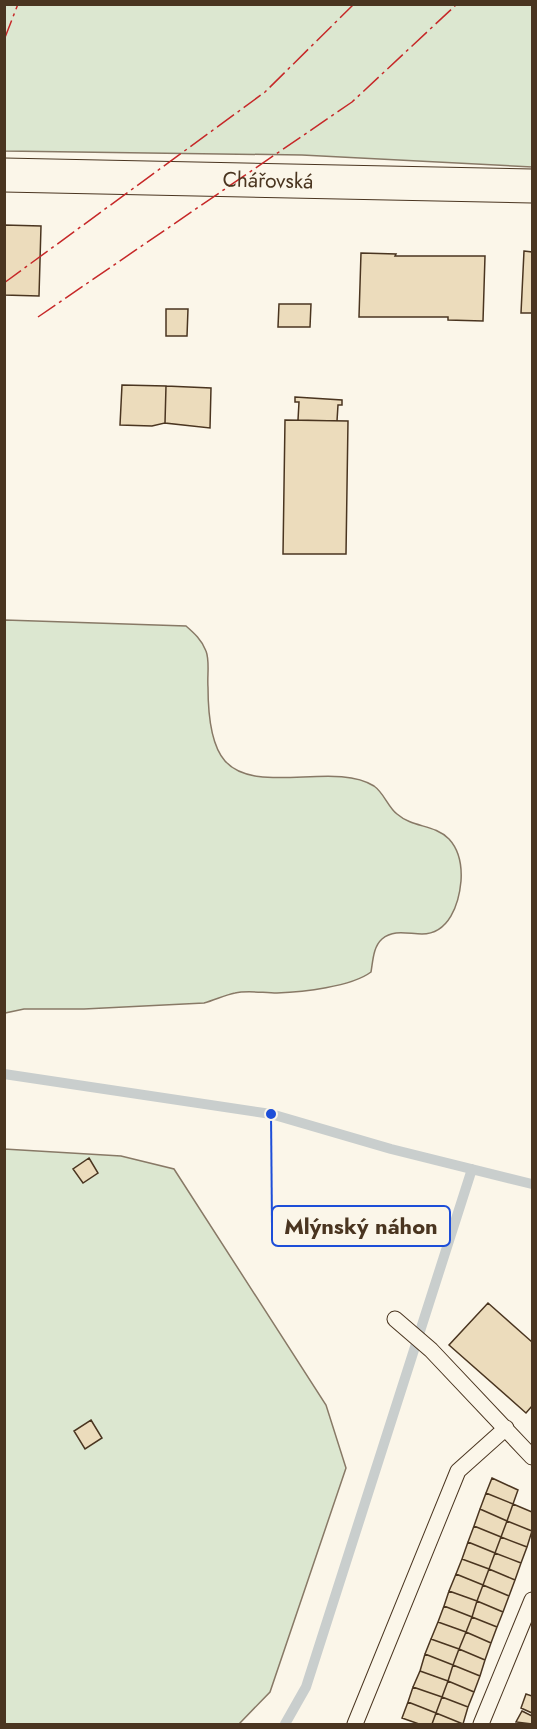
<svg xmlns="http://www.w3.org/2000/svg" width="537" height="1729" font-family="Jost,sans-serif">
<style>
.green{fill:#dce7d0;stroke:#887966;stroke-width:1.5}
.lines{fill:none;stroke-linecap:round;stroke-linejoin:round}
.stream{stroke:#c9cecd;stroke-width:10}
.building{fill:#ecdcbc;stroke:#4a3520;stroke-width:1.5}
.service-casing{stroke:#4a3520;stroke-width:17}
.tertiary-casing{stroke:#4a3520;stroke-width:35}
.service{stroke:#fbf6e9;stroke-width:15}
.tertiary{stroke:#fbf6e9;stroke-width:33}
.power{stroke:#c62828;stroke-width:1.5;stroke-dasharray:21 4.5 3 4.5;stroke-linecap:butt}
.labels{text-anchor:middle;dominant-baseline:central;stroke-width:4.5;stroke-linejoin:round;paint-order:stroke}
.street-label{font-size:21px;fill:#4a3520;stroke:#fbf6e9}
.leader{fill:none;stroke:#1d4ed8;stroke-width:2}
.callout-dot{fill:#1d4ed8;stroke:#fbf6e9;stroke-width:2}
.callout{fill:#fbf6e9;stroke:#1d4ed8;stroke-width:2}
.callout-label{font-size:22px;text-anchor:middle;font-weight:bold;fill:#4a3520}
</style>
<rect width="100%" height="100%" fill="#fbf6e9"/>
<path class="green" d="M 5,4 L 532,5 L 532,167 L 302,155 L 5,151 Z
M 5,620 L 186,626 C 194,633 202,640 206,651 C 210,661 207,676 208,687 C 208,708 210,744 225,761 C 256,796 335,761 374,786 C 384,793 388,807 397,814 C 413,828 434,824 449,839 C 460,851 462,866 461,881 C 459,904 449,934 422,934 C 408,934 394,929 382,939 C 373,947 373,961 371,972 C 351,987 302,992 277,993 C 263,993 248,990 235,993 C 225,995 215,1000 204,1003 L 84,1009 L 24,1009 L 5,1013 Z
M 4,1149 L 121,1156 L 174,1169 L 326,1405 L 346,1468 L 270,1692 L 239,1724 L 5,1724 Z"/>
<g class="lines">
<path class="stream" d="M 4,1074 L 271,1114 L 391,1149 L 532,1184
M 285,1724 L 306,1687 L 472,1169"/>
</g>
<path class="building" d="M 4,225 L 41,226 L 39,296 L 4,295 Z
M 524,251 L 532,252 L 532,313 L 521,313 Z
M 361,253 L 396,254 L 395,256 L 485,256 L 483,321 L 448,320 L 448,317 L 359,317 Z
M 279,304 L 311,304 L 310,327 L 278,327 Z
M 166,309 L 188,309 L 187,336 L 166,336 Z
M 122,385 L 166,386 L 165,423 L 152,426 L 120,425 Z
M 166,386 L 211,388 L 210,428 L 165,423 Z
M 295,397 L 342,400 L 342,405 L 338,405 L 337,421 L 298,420 L 299,402 L 295,402 Z
M 285,420 L 348,421 L 346,554 L 283,554 Z
M 89,1158 L 98,1173 L 83,1183 L 73,1169 Z
M 488,1303 L 532,1342 L 532,1406 L 526,1413 L 449,1345 Z
M 91,1420 L 102,1438 L 85,1449 L 74,1431 Z
M 492,1478 L 518,1490 L 513,1504 L 486,1493 Z
M 486,1493 L 513,1504 L 507,1521 L 480,1509 Z
M 513,1504 L 532,1512 L 532,1531 L 507,1521 Z
M 480,1509 L 507,1521 L 501,1537 L 474,1526 Z
M 507,1521 L 532,1531 L 527,1547 L 501,1537 Z
M 474,1526 L 501,1537 L 495,1553 L 468,1542 Z
M 501,1537 L 527,1547 L 521,1563 L 495,1553 Z
M 468,1542 L 495,1553 L 489,1569 L 462,1559 Z
M 495,1553 L 521,1563 L 515,1580 L 489,1569 Z
M 462,1559 L 489,1569 L 483,1585 L 456,1574 Z
M 489,1569 L 515,1580 L 509,1596 L 483,1585 Z
M 456,1574 L 483,1585 L 477,1601 L 449,1591 Z
M 483,1585 L 509,1596 L 503,1612 L 477,1601 Z
M 449,1591 L 477,1601 L 472,1617 L 444,1606 Z
M 477,1601 L 503,1612 L 497,1627 L 472,1617 Z
M 444,1606 L 472,1617 L 466,1632 L 438,1622 Z
M 472,1617 L 497,1627 L 491,1643 L 466,1632 Z
M 438,1622 L 466,1632 L 459,1649 L 431,1639 Z
M 466,1632 L 491,1643 L 485,1660 L 459,1649 Z
M 431,1639 L 459,1649 L 453,1665 L 425,1654 Z
M 459,1649 L 485,1660 L 480,1676 L 453,1665 Z
M 425,1654 L 453,1665 L 448,1681 L 420,1671 Z
M 453,1665 L 480,1676 L 474,1692 L 448,1681 Z
M 420,1671 L 448,1681 L 442,1697 L 413,1687 Z
M 448,1681 L 474,1692 L 468,1707 L 442,1697 Z
M 413,1687 L 442,1697 L 436,1713 L 408,1702 Z
M 526,1694 L 532,1696 L 532,1713 L 521,1708 Z
M 442,1697 L 468,1707 L 463,1724 L 436,1713 Z
M 408,1702 L 436,1713 L 432,1724 L 419,1724 L 402,1718 Z
M 522,1711 L 532,1716 L 532,1724 L 516,1722 Z
M 436,1713 L 463,1724 L 432,1724 Z"/>
<g class="lines">
<defs>
<path id="service" d="M 395,1319 L 431,1350 L 532,1457
M 355,1724 L 458,1471 L 506,1428
M 481,1724 L 532,1600"/>
<g id="tertiary">
<path id="s1" d="M 4,175 L 532,186"/>
</g>
</defs>
<use href="#service" class="service-casing"/>
<use href="#tertiary" class="tertiary-casing"/>
<use href="#service" class="service"/>
<use href="#tertiary" class="tertiary"/>
<path class="power" d="M 4,40 L 18,4
M 4,283 L 265,92 L 354,4
M 38,317 L 352,102 L 457,4"/>
</g>
<g class="labels">
<g class="street-label">
<text stroke="none"><textPath href="#s1" startOffset="264">Chářovská</textPath></text>
</g>
</g>
<path class="leader" d="M271 1114L272 1226"/>
<circle class="callout-dot" cx="271" cy="1114" r="6"/>
<rect class="callout" x="272" y="1206" width="178" height="40" rx="6"/>
<g class="callout-label">
<text x="361" y="1234">Mlýnský náhon</text>
</g>
<rect width="537" height="1729" fill="none" stroke="#4a3520" stroke-width="12"/>
</svg>
